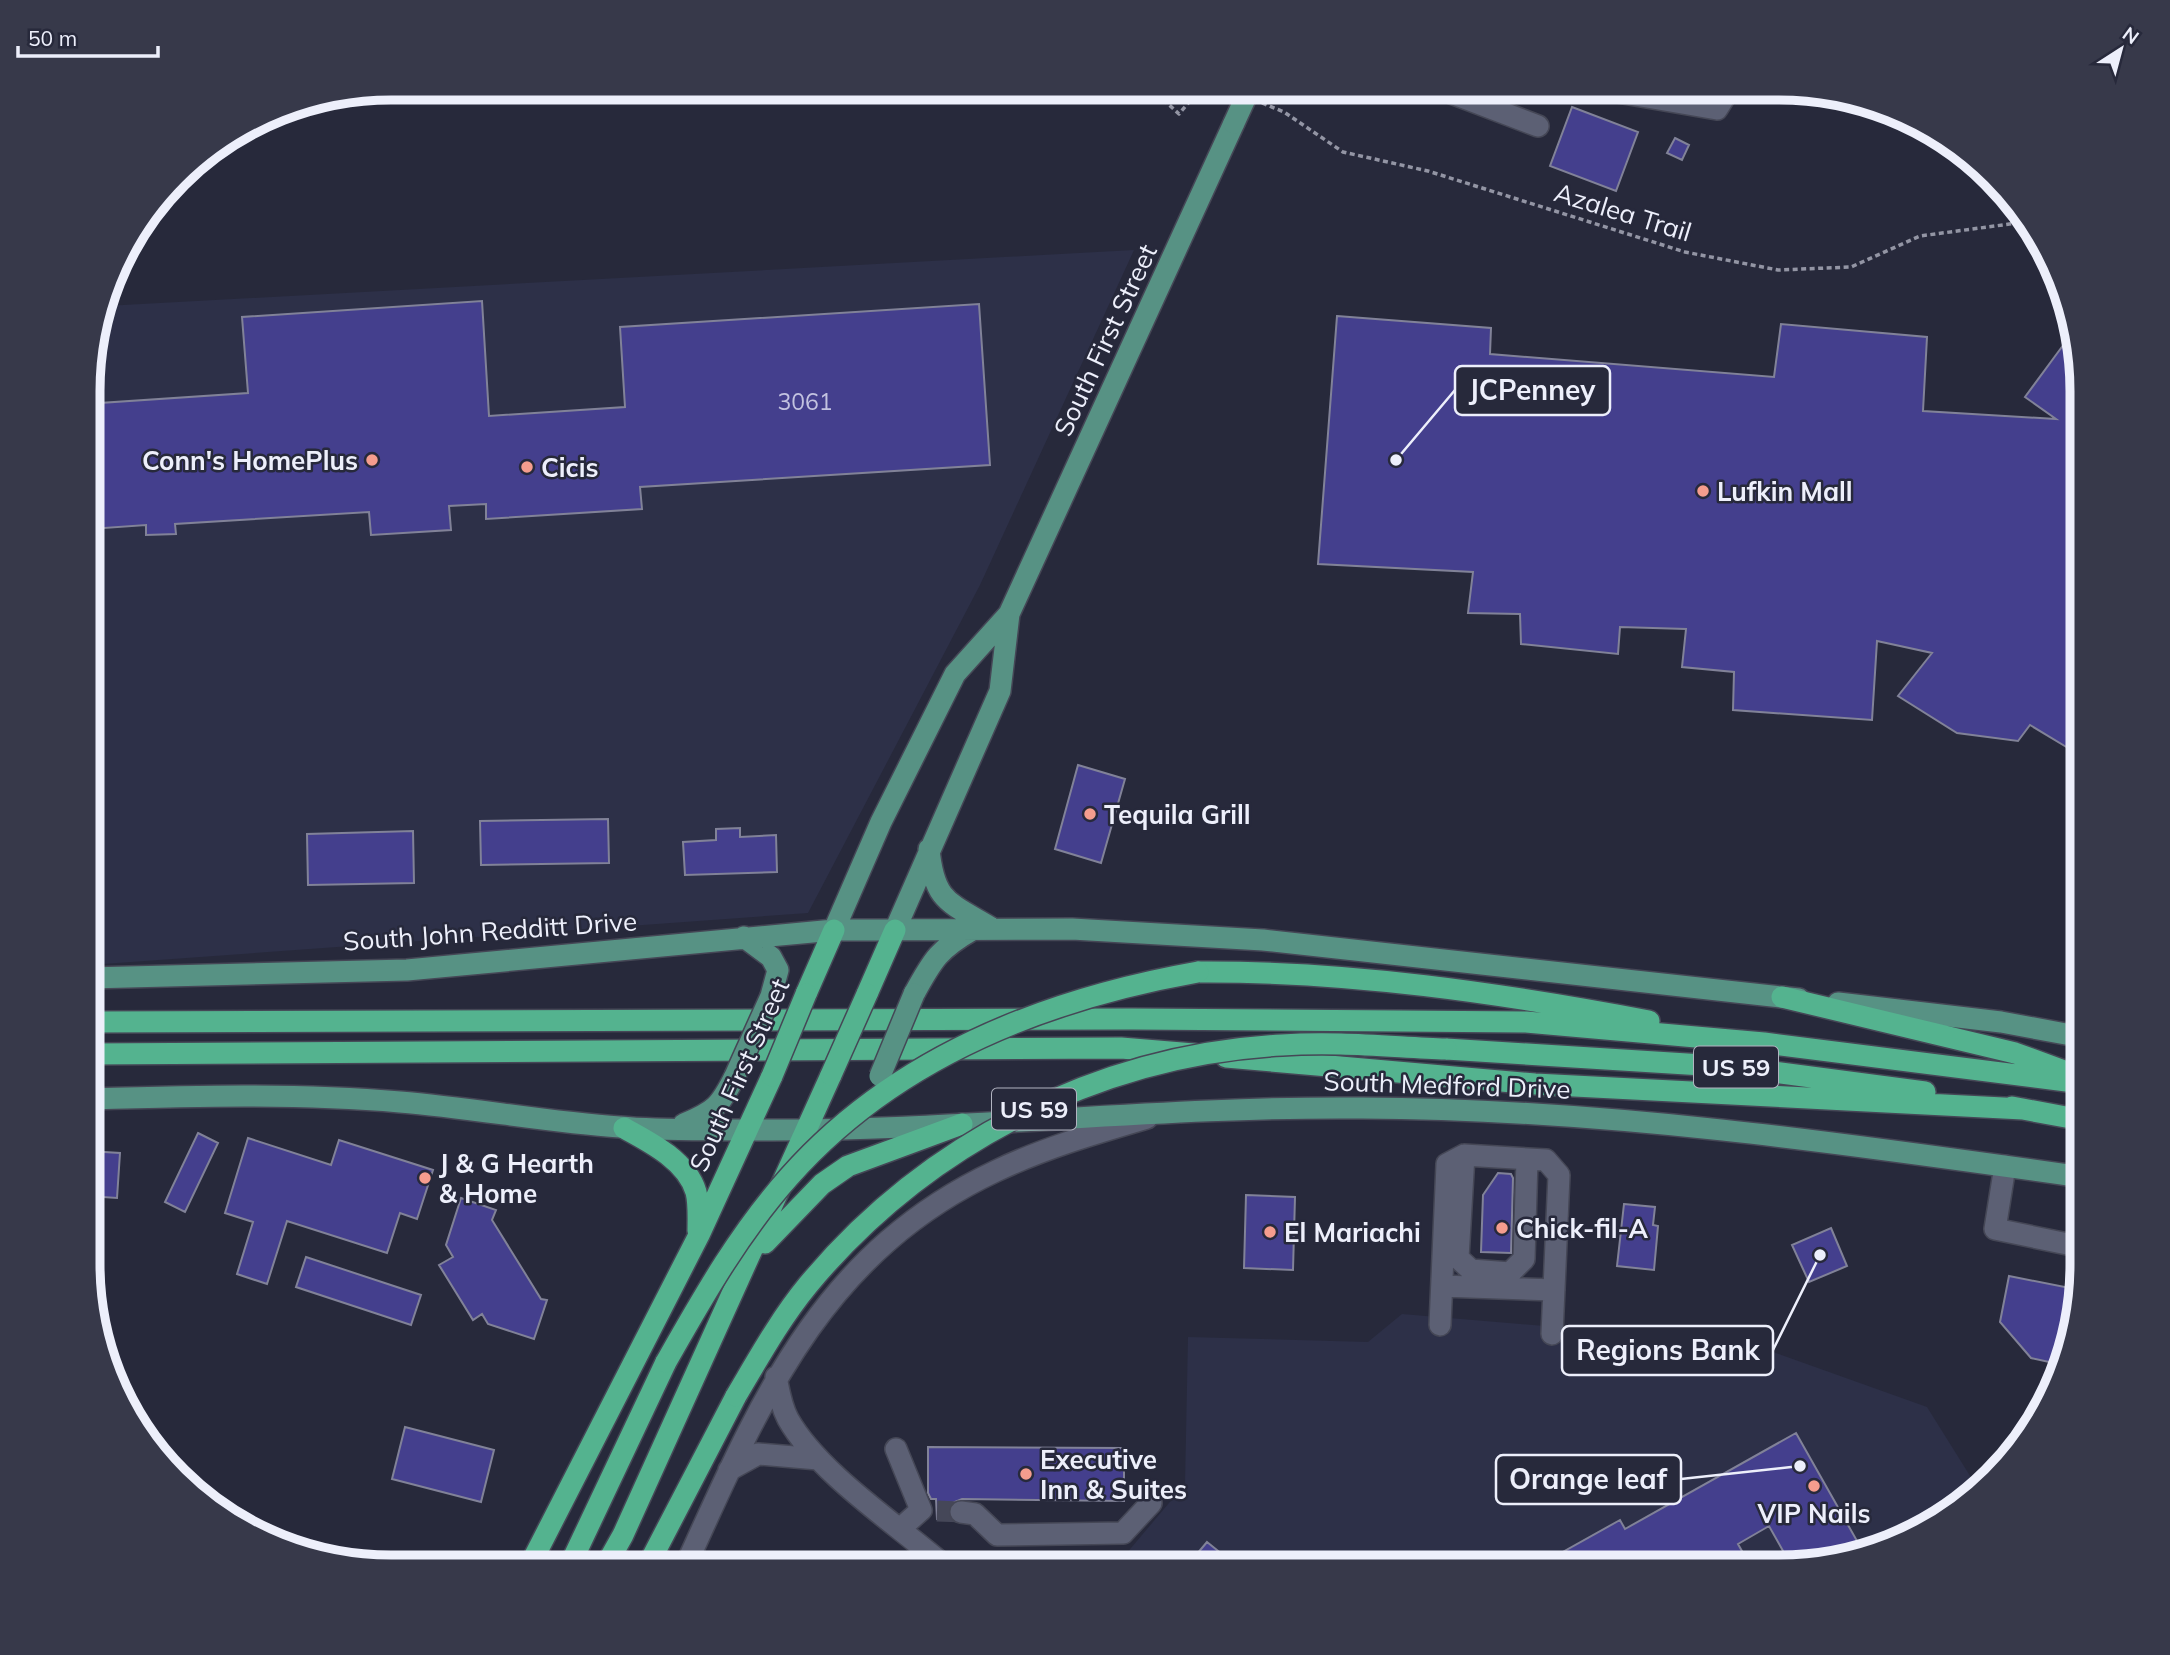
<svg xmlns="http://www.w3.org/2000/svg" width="2170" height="1655" font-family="Mulish,sans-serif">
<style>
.built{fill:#2d3048}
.building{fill:#443f8d;stroke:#818298;stroke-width:2}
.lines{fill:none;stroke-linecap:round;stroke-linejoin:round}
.minor-tunnel{stroke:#454758;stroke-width:21;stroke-dasharray:21 10;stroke-linecap:butt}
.minor-casing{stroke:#454756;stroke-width:24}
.major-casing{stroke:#454756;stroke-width:24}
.highway-casing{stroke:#454756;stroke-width:24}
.path{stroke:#9395a4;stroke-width:3.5;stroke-dasharray:5 3.5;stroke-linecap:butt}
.minor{stroke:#5c6074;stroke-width:21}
.major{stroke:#579284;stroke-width:21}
.highway{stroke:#54b38f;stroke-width:21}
.major-bridge-casing{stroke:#454756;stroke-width:24;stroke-linecap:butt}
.highway-bridge-casing{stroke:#454756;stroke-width:24;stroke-linecap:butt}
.major-bridge{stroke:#579284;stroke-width:21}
.highway-bridge{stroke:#54b38f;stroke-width:21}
.poi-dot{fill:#f59d8e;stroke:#27293b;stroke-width:2.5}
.labels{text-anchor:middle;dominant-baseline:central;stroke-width:5;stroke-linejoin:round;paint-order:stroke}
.number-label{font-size:23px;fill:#c3c3e0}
.shield{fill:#27293b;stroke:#b2b4c1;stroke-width:2}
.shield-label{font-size:24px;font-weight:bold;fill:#edeffb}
.street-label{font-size:26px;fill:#edeffb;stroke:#27293b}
.poi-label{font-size:26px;font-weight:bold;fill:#edeffb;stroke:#27293b;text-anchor:start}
.rim{fill:none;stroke:#edeffb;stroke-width:9}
.leader{fill:none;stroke:#edeffb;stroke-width:2.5}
.callout-dot{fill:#edeffb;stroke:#27293b;stroke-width:2.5}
.callout{fill:#27293b;stroke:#edeffb;stroke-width:2.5}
.callout-label{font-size:28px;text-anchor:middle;font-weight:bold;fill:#edeffb}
</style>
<rect width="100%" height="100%" fill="#27293b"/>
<path class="built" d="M 1134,250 L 980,585 L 808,913 L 89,965 L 90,351 L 105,306 Z
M 1402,1314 L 1748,1343 L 1927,1407 L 1977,1487 L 1913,1536 L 1779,1567 L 1115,1567 L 1185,1484 L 1188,1337 L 1368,1342 Z"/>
<path class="building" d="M 1572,107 L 1638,132 L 1616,191 L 1550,166 Z
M 1675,138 L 1689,145 L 1682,160 L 1667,153 Z
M 482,301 L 489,416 L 625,407 L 620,327 L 979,304 L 990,465 L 640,487 L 642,509 L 486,519 L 486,504 L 449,506 L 451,530 L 371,535 L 369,512 L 175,524 L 176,534 L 146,535 L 146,525 L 90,529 L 90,424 L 102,423 L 100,403 L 248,393 L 242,317 Z
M 1337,316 L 1491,328 L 1490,354 L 1774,377 L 1781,324 L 1927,337 L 1923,411 L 2056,419 L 2025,397 L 2064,344 L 2073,350 L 2082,390 L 2082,737 L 2073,751 L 2030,725 L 2018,741 L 1957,733 L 1898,696 L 1932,653 L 1877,641 L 1872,720 L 1733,710 L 1734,672 L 1682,667 L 1686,629 L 1620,627 L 1618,654 L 1521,644 L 1520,614 L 1468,613 L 1473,572 L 1318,564 Z
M 1078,765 L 1125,779 L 1101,863 L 1055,849 Z
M 608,819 L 609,863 L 481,865 L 480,821 Z
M 740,828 L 740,837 L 776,835 L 777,872 L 685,875 L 683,842 L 716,840 L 716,829 Z
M 413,831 L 414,883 L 308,885 L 307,834 Z
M 198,1133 L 218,1143 L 185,1212 L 165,1202 Z
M 248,1138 L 331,1165 L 339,1140 L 433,1170 L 417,1219 L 400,1213 L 387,1253 L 287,1221 L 267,1284 L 237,1274 L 253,1222 L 225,1213 Z
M 88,1151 L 120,1153 L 117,1198 L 88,1196 Z
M 1498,1173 L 1511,1174 L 1513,1178 L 1511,1253 L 1481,1252 L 1483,1195 Z
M 1246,1195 L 1295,1197 L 1293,1270 L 1244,1268 Z
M 461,1198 L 496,1210 L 492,1220 L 541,1299 L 547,1300 L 534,1339 L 488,1324 L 482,1314 L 473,1320 L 439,1265 L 453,1257 L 446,1245 Z
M 1624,1204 L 1655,1207 L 1653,1225 L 1658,1226 L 1654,1270 L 1617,1266 Z
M 1831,1228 L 1847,1266 L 1809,1282 L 1792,1245 Z
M 306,1257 L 421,1295 L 411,1325 L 296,1287 Z
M 2009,1276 L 2080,1290 L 2063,1365 L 2031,1358 L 2000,1322 Z
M 405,1427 L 494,1450 L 481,1502 L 392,1479 Z
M 1796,1433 L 1861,1548 L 1791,1565 L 1769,1526 L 1738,1544 L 1751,1567 L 1536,1567 L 1620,1520 L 1625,1529 Z
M 928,1447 L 1124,1448 L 1124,1501 L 962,1499 L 950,1504 L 950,1519 L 937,1519 L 936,1499 L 931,1499 L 928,1493 Z
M 1207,1542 L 1238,1567 L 1186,1567 Z"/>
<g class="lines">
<path class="minor-tunnel" d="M 937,1511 L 961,1512"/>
<defs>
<path id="minor" d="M 1438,88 L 1538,126
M 1594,88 L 1717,109 L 1730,88
M 1527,1159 L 1524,1259 L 1510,1273 L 1471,1270 L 1458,1258 L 1464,1155 L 1546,1160 L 1559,1175 L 1552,1334
M 2005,1166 L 1995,1229 L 2082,1247
M 1442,1286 L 1554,1290
M 1440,1325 L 1447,1164 L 1464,1155
M 776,1377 C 779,1392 781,1406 788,1419 C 819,1474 898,1525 946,1567
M 896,1449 L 921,1510 L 901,1528
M 729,1470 L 758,1454 L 818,1459
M 961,1512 L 975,1514 L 997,1535 L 1123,1533 L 1151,1503
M 685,1567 C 760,1402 821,1253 996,1171 C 1044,1148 1096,1133 1147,1118"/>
<path id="major" d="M 929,849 C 934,901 948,902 990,927
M 834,930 L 881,822 L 955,674 L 1009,614 L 1234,123
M 895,930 L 1000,691 L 1009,614
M 744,937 L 771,957 L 778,970 L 771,996
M 89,978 L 407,970 L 834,930 L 1072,929 L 1263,940 L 1799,999
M 914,994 C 933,959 939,949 974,929
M 1838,1003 L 2001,1022 L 2082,1037
M 89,1099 C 192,1096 297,1093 400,1102 C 473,1108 546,1122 620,1127 C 662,1131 707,1129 750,1130 C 954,1132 1158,1106 1362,1108 C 1604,1109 1843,1143 2082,1177
M 684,1124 C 715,1111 720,1106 735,1076"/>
<path id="highway" d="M 1198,972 C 1350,971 1500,993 1649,1021
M 806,994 L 834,930
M 867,994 L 895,930
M 1782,997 L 2015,1053 L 2067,1072
M 89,1022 L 1132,1019 L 1526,1022 L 1764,1043 L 2082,1083
M 1446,1049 L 1735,1067 L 1925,1092
M 89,1054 L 1121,1048 L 1194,1054
M 1226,1057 L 1535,1084 L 2023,1109
M 2012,1107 L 2082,1120
M 624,1128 C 650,1142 687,1161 696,1192 C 699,1204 698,1219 698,1231
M 765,1243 L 822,1184 L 848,1166 L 962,1124
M 529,1567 L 699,1235 L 772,1076
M 569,1567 L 666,1362
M 605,1567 L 623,1535 L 831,1075
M 647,1567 L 736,1396"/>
</defs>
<use href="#minor" class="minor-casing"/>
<use href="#major" class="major-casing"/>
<use href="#highway" class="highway-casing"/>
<path class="path" d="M 1151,88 L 1179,114 L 1201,88
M 1262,103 L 1284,112 L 1343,152 L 1428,171 L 1685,252 L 1778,270 L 1851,267 L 1920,236 L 2025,222"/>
<use href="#minor" class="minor"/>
<use href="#major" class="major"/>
<use href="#highway" class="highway"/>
<defs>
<path id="major-bridge" d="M 1234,123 L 1250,88
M 735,1076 L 771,996
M 880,1076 L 914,994"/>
<path id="highway-bridge" d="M 831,1075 L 867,994
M 772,1076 L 806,994
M 666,1362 C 703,1297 739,1233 789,1177 C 894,1058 1046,999 1198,972
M 736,1396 C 758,1359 780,1319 808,1285 C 925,1144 1098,1055 1282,1045 C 1336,1041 1392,1047 1446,1049"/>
</defs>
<use href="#major-bridge" class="major-bridge-casing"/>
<use href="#highway-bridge" class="highway-bridge-casing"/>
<use href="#major-bridge" class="major-bridge"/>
<use href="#highway-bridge" class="highway-bridge"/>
</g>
<g class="poi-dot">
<circle cx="372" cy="460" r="7"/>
<circle cx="527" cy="467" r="7"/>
<circle cx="1703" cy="491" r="7"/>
<circle cx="1090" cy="814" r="7"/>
<circle cx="425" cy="1178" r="7"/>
<circle cx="1502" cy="1228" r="7"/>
<circle cx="1270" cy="1232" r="7"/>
<circle cx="1026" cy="1474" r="7"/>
<circle cx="1814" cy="1486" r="7"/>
</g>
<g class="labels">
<g class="number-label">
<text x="805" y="401">3061</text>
</g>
<g class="shield">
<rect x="1694" y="1046.5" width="84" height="41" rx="5"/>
<rect x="992" y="1088.5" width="84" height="41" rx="5"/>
</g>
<g class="shield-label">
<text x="1736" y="1067">US 59</text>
<text x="1034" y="1109">US 59</text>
</g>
<g class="street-label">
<text transform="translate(1623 212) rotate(17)">Azalea Trail</text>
<text transform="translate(1105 340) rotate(-65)">South First Street</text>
<text transform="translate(490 931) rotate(-4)">South John Redditt Drive</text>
<text transform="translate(739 1075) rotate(-66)">South First Street</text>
<text transform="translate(1447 1085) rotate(2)">South Medford Drive</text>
</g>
<g class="poi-label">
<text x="358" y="460" text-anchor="end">Conn's HomePlus</text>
<text x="541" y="467">Cicis</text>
<text x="1717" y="491">Lufkin Mall</text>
<text x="1104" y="814">Tequila Grill</text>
<text x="439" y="1163">J &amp; G Hearth<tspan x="439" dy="30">&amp; Home</tspan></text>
<text x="1516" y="1228">Chick-fil-A</text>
<text x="1284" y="1232">El Mariachi</text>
<text x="1040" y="1459">Executive<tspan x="1040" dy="30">Inn &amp; Suites</tspan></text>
<text x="1814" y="1513" text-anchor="middle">VIP Nails</text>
</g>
</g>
<path d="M0 0H2170V1655H0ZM391 100H1779A291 291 0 0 1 2070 391V1264A291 291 0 0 1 1779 1555H391A291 291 0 0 1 100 1264V391A291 291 0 0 1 391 100Z" fill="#37394a" fill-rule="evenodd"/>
<path class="rim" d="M391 100H1779A291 291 0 0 1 2070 391V1264A291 291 0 0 1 1779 1555H391A291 291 0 0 1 100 1264V391A291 291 0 0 1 391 100Z"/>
<path class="leader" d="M1396 460L1455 390M1820 1255L1773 1350M1800 1466L1681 1479"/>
<g class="callout-dot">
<circle cx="1396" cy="460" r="7"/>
<circle cx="1820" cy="1255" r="7"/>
<circle cx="1800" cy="1466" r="7"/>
</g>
<g class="callout">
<rect x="1455" y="366" width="155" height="49" rx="7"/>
<rect x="1562" y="1326" width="211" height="49" rx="7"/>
<rect x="1496" y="1455" width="185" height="49" rx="7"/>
</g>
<g class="callout-label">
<text x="1532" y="400">JCPenney</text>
<text x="1668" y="1360">Regions Bank</text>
<text x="1588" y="1489">Orange leaf</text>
</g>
<g transform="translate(2121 49) rotate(36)" stroke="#27293b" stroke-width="5" paint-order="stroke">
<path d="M0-5L12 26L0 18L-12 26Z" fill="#edeffb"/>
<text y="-10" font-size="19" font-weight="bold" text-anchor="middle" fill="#edeffb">N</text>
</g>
<path d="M18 46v10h140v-10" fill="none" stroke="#edeffb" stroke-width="3.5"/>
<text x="28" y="46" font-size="21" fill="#edeffb" stroke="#27293b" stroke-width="5" paint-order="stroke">50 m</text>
</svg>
